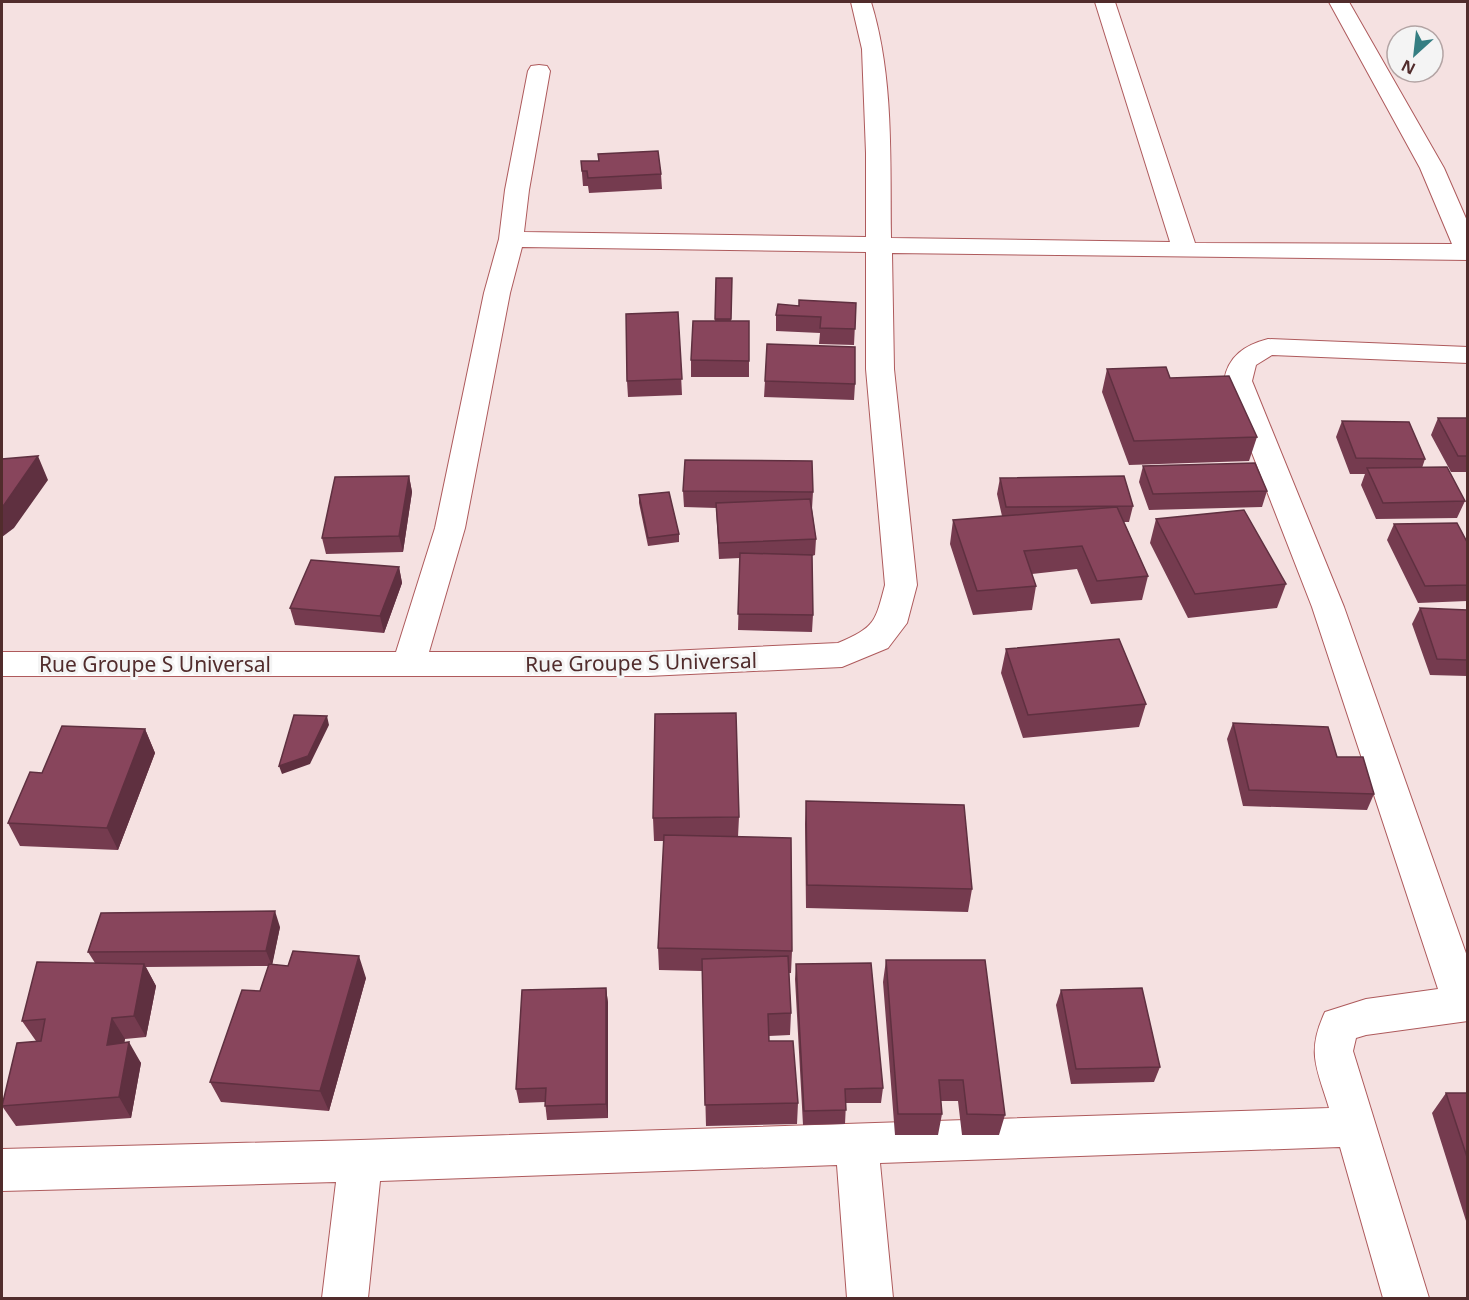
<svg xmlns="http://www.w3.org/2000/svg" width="1469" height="1300" font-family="'Noto Sans',sans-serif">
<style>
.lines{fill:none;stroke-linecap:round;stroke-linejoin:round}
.street-casing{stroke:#ae5a5c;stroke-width:2}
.street{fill:#fff;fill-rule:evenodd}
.wall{fill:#753b4f}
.shaded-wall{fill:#5f3040}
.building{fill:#88455c;stroke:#5f3040;stroke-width:1.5}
.labels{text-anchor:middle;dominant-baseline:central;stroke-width:6;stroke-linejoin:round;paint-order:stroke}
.street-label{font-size:21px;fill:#512c2c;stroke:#f4f4f4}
</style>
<rect width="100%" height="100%" fill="#f5e1e1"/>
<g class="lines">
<defs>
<path id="street" d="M 851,2 L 871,2 C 894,76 890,160 891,238 L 1170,242 L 1095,2 L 1115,2 L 1195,243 L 1452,244 L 1420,168 L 1329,2 L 1349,2 L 1444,168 L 1468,223 L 1468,260 L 892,253 L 894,369 L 917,585 L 907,623 L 888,648 L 842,667 L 648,676 L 2,676 L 2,652 L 396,652 L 435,528 L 484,293 L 499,239 L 505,190 L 528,71 L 531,66 L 539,65 L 547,66 L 550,71 L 529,190 L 524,232 L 866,237 L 866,153 L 862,49 ZM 522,247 L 866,252 L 866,369 L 885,585 C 875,623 875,627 838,643 L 648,652 L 429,652 L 465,528 L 510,293 Z
M 1268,339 L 1468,347 L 1468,363 L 1272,355 L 1256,365 L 1252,381 L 1344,607 L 1468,959 L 1468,1021 L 1366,1035 L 1356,1038 L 1353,1051 L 1429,1298 L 1383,1298 L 1340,1147 L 880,1163 L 893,1298 L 847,1298 L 837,1165 L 380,1181 L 368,1298 L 322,1298 L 336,1182 L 2,1191 L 2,1149 L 360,1140 L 1329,1108 C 1317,1068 1306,1053 1325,1012 L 1366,999 L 1438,989 L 1312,607 L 1224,381 C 1228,356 1245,345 1268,339 Z"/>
</defs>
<use href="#street" class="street-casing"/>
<use href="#street" class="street"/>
</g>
<path class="wall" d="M 581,161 L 661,174 L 662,189 L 589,193 L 588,186 L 583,186 Z
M 716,278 L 732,278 L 731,321 L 749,321 L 749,377 L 691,377 L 691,360 L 715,321 Z
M 856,303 L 854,345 L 819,344 L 820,333 L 776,331 L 776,315 L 799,306 Z
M 678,312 L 682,395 L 628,397 L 627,381 Z
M 1107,369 L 1170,378 L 1257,437 L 1249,461 L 1129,465 L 1102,392 Z
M 765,381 L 855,384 L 854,400 L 764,397 Z
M 1438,418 L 1467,418 L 1467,472 L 1451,472 L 1431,435 Z
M 1342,421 L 1425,459 L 1422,468 L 1465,501 L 1457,518 L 1376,519 L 1361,485 L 1365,474 L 1350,474 L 1336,437 Z
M 1143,466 L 1267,491 L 1262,507 L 1149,510 L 1139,482 Z
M 409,476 L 412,492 L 403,552 L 326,554 L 322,538 Z
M 1000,478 L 1133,506 L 1129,522 L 1124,522 L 1148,576 L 1142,600 L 1091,604 L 1077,569 L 1032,574 L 1036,586 L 1032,610 L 973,615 L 950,544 L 953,520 L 1002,516 L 997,494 Z
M 683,491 L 813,492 L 812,509 L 816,539 L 815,555 L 812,556 L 813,615 L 812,632 L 738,630 L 740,558 L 719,559 L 716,508 L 684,507 Z
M 639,495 L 679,534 L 679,542 L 648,546 L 639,503 Z
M 1156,519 L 1286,584 L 1277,608 L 1188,618 L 1150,543 Z
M 1394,524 L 1467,542 L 1467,601 L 1418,603 L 1387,540 Z
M 399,567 L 402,583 L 384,633 L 295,625 L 290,608 Z
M 1420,608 L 1467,610 L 1467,676 L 1430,675 L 1412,624 Z
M 1006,649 L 1146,704 L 1139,727 L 1023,738 L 1001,673 Z
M 1233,723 L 1337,757 L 1374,794 L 1367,810 L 1243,806 L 1227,739 Z
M 145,729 L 155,753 L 118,850 L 20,846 L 8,823 L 42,773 Z
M 806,801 L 972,889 L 968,912 L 806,908 L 805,824 Z
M 739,817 L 738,837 L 792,951 L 791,973 L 789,973 L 791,1013 L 790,1035 L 769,1036 L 769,1041 L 798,1103 L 797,1124 L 706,1126 L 702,971 L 659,970 L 658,948 L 664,841 L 654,841 L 653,818 Z
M 280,927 L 272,964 L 366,978 L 329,1111 L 221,1102 L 210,1082 L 260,991 L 269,966 L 146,967 L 156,986 L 146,1037 L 125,1039 L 124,1043 L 141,1063 L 131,1118 L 16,1126 L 2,1106 L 36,1041 L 22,1021 L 95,963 L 88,952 Z
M 886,960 L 1005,1115 L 999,1135 L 962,1135 L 958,1101 L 941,1101 L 942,1114 L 938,1135 L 895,1135 L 883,982 Z
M 796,964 L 883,1088 L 881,1103 L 846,1103 L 845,1124 L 803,1125 L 795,979 Z
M 606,988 L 608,1003 L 608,1118 L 547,1120 L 545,1102 L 519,1103 L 516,1089 Z
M 1061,990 L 1160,1067 L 1154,1082 L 1071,1084 L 1056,1005 Z
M 1446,1093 L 1467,1093 L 1467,1224 L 1432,1113 Z"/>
<path class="shaded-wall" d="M 38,456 L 48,480 L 14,528 L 2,537 L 2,506 Z
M 409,476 L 412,492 L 403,552 L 399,536 Z
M 399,567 L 402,583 L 384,633 L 380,616 Z
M 327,716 L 329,725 L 310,764 L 282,774 L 279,766 Z
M 145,729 L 155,753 L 118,850 L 107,828 Z
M 275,911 L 280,927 L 272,966 L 266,951 Z
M 359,956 L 366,978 L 329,1111 L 320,1091 Z
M 144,964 L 156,986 L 146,1037 L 134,1016 Z
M 606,988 L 608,1003 L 608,1118 L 606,1104 Z
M 112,1018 L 125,1039 L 120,1066 L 107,1045 Z
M 129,1042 L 141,1063 L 131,1118 L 119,1097 Z"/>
<path class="building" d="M 658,151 L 661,174 L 588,178 L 587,171 L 582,171 L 581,161 L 599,161 L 598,154 Z
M 716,278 L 732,278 L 731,319 L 715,319 Z
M 799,300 L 856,303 L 855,329 L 820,328 L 821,317 L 776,315 L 778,304 L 799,306 Z
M 678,312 L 682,379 L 627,381 L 626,314 Z
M 693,321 L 749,321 L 749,361 L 691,360 Z
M 767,344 L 855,347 L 855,384 L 765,381 Z
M 1166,367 L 1170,378 L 1229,376 L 1257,437 L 1134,441 L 1107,369 Z
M 1438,418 L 1467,418 L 1467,456 L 1458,456 Z
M 1342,421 L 1409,422 L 1425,459 L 1356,458 Z
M 38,456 L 4,505 L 2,506 L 2,459 Z
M 685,460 L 812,461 L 813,492 L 683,491 Z
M 1255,463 L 1267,491 L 1153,494 L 1143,466 Z
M 1447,467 L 1465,501 L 1383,503 L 1367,468 Z
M 409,476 L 399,536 L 322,538 L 335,477 Z
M 1124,476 L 1133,506 L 1006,507 L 1000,478 Z
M 669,492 L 679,534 L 648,538 L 639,495 Z
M 810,499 L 816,539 L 719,543 L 716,503 Z
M 1117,507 L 1148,576 L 1097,581 L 1082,546 L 1024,551 L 1036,586 L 977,591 L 953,520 Z
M 1244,510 L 1286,584 L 1195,594 L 1156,519 Z
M 1457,523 L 1467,542 L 1467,585 L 1425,586 L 1394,524 Z
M 740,553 L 812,555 L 813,615 L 738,614 Z
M 311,560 L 399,567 L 380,616 L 290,608 Z
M 1420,608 L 1467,610 L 1467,660 L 1437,659 Z
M 1119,639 L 1146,704 L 1028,715 L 1006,649 Z
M 736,713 L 739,817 L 653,818 L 655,714 Z
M 294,715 L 327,716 L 308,756 L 279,766 Z
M 1233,723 L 1328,727 L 1337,757 L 1363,757 L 1374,794 L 1249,790 Z
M 62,726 L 145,729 L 107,828 L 8,823 L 30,772 L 42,773 Z
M 806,801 L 964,805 L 972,889 L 807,885 Z
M 664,835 L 791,838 L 792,951 L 658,948 Z
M 275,911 L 266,951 L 88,952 L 101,913 Z
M 293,951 L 359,956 L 320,1091 L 210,1082 L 242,990 L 260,991 L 269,964 L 288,966 Z
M 788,956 L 791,1013 L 768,1014 L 769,1041 L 793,1041 L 798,1103 L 705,1105 L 702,959 Z
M 886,960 L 985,960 L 1005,1115 L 967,1114 L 963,1080 L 939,1080 L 942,1114 L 898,1114 Z
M 37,962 L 144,964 L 134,1016 L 112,1018 L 107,1045 L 129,1042 L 119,1097 L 2,1106 L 17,1043 L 41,1041 L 45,1019 L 22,1021 Z
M 871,963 L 883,1088 L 845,1089 L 846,1110 L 804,1111 L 796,964 Z
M 606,988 L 606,1104 L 545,1106 L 546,1088 L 516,1089 L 522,990 Z
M 1142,988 L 1160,1067 L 1076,1069 L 1061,990 Z
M 1446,1093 L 1467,1093 L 1467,1157 Z"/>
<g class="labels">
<g class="street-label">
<text transform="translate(641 662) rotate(-1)">Rue Groupe S Universal</text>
<text x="155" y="664">Rue Groupe S Universal</text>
</g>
</g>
<rect width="1469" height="1300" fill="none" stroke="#512c2c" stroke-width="6"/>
<g transform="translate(1415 54) rotate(207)"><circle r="28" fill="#f4f4f4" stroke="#b3a4a4" stroke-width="1.5"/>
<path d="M0-4.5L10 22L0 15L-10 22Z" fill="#357e82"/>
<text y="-9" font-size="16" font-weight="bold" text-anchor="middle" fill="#512c2c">N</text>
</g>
</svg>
